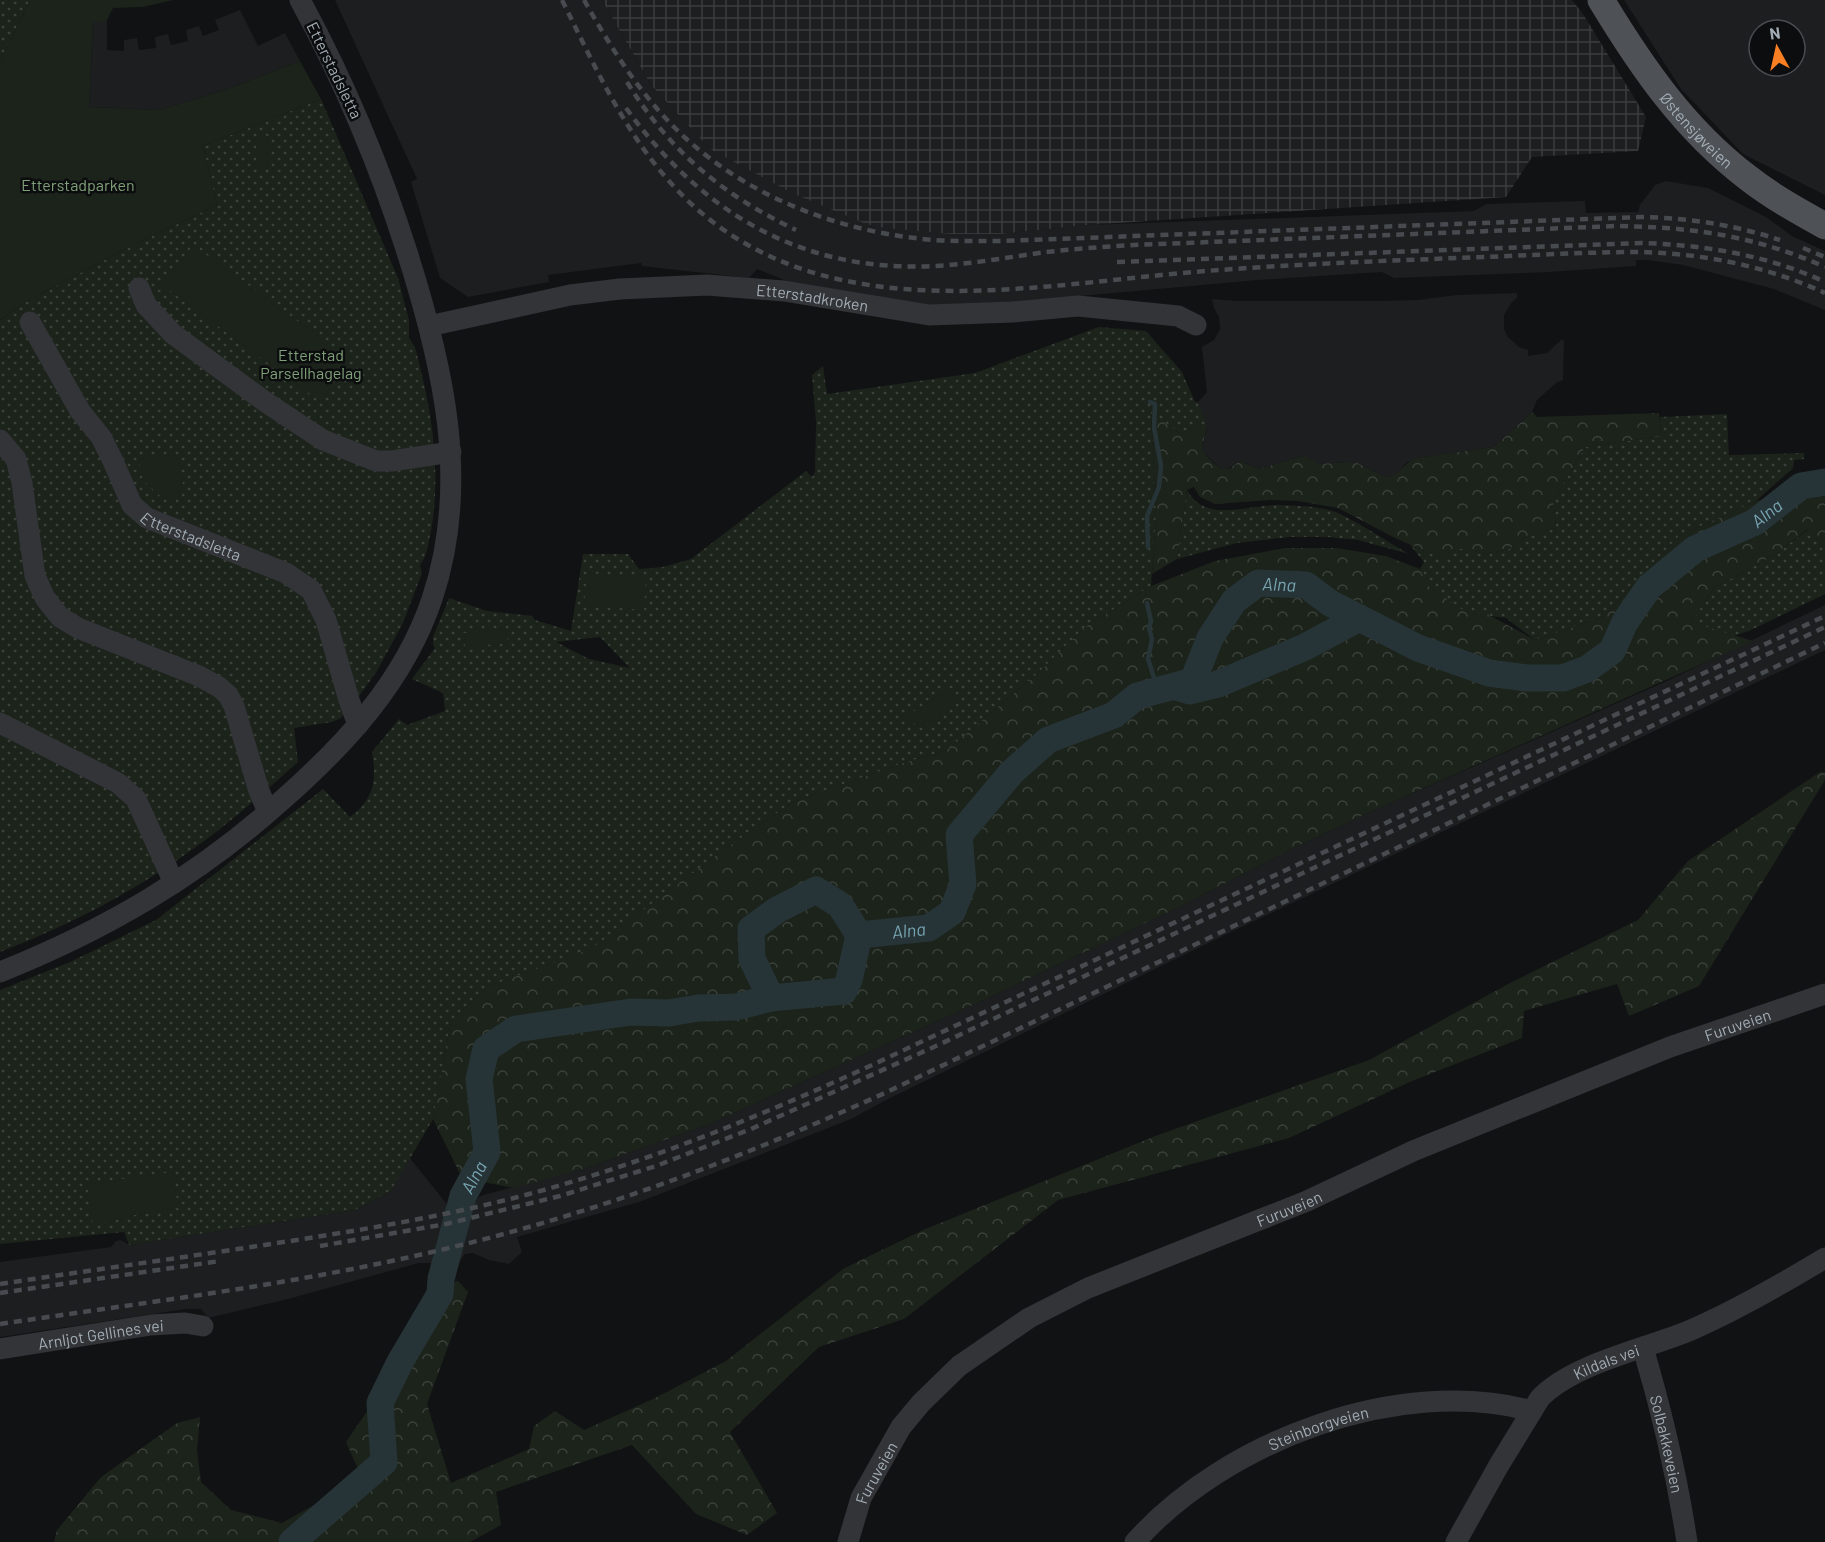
<svg xmlns="http://www.w3.org/2000/svg" width="1825" height="1542" font-family="Barlow,sans-serif">
<style>
.built{fill:#1d1e20;fill-rule:evenodd}
.industrial{fill:url(#industrial-grid)}
.grass{fill:url(#grass-dots);fill-rule:evenodd}
.forest{fill:url(#forest-crowns)}
.green{fill:#1c231b}
.lines{fill:none;stroke-linecap:round;stroke-linejoin:round}
.stream{stroke:#273437;stroke-width:4.5}
.river{stroke:#273437;stroke-width:27}
.minor{stroke:#323438;stroke-width:21}
.major{stroke:#4e5257;stroke-width:27}
.rail{stroke:#474b4f;stroke-width:4.5;stroke-dasharray:8 6;stroke-linecap:butt}
.labels{text-anchor:middle;dominant-baseline:central;stroke-width:5;stroke-linejoin:round;paint-order:stroke}
.street-label{font-size:16px;fill:#a2acb4;stroke:#0c0d0e}
.park-label{font-size:16px;fill:#7fa078;stroke:#0c0d0e}
.water-label{font-size:18px;font-style:italic;fill:#77a4b1;stroke:#0c0d0e}
</style>
<defs>
<pattern id="industrial-grid" width="8" height="8" patternUnits="userSpaceOnUse" patternTransform="scale(1.5)"><rect width="8" height="8" fill="#1d1e20"/><path d="M0 4h8M4 0v8" fill="none" stroke="#3b3c3e"/></pattern>
<pattern id="grass-dots" width="8" height="8" patternUnits="userSpaceOnUse" patternTransform="scale(1.5)"><rect width="8" height="8" fill="#1c231b"/><path d="M2 2h.1M6 6h.1" fill="none" stroke="#3a403a" stroke-width="1.8" stroke-linecap="round"/></pattern>
<pattern id="forest-crowns" width="20" height="18" patternUnits="userSpaceOnUse" patternTransform="scale(1.5)"><rect width="20" height="18" fill="#1c231b"/><path d="M2 6a3 3 0 1 1 6 0M12 15a3 3 0 1 1 6 0" fill="none" stroke="#3a403a"/></pattern>
</defs>
<rect width="100%" height="100%" fill="#111213"/>
<path class="built" d="M 335,0 L 602,0 L 651,85 L 710,149 L 793,193 L 843,214 L 1000,234 L 1088,225 L 1474,211 L 1486,204 L 1585,201 L 1586,213 L 1638,212 L 1640,205 L 1655,185 L 1666,181 L 1708,188 L 1766,217 L 1792,236 L 1825,251 L 1825,310 L 1774,289 L 1683,265 L 1648,260 L 1636,260 L 1636,266 L 1549,272 L 1394,278 L 1382,272 L 1258,280 L 981,305 L 929,305 L 794,284 L 757,269 L 749,278 L 642,266 L 641,263 L 548,275 L 549,282 L 468,297 L 440,278 L 411,182 L 417,179 Z
M 1624,0 L 1825,0 L 1825,195 L 1743,154 L 1681,89 ZM 1759,30 L 1795,30 L 1795,66 L 1759,66 Z
M 240,10 L 258,46 L 285,33 L 300,61 L 222,91 L 159,110 L 89,107 L 93,22 L 106,22 L 107,19 L 107,50 L 124,51 L 124,40 L 137,38 L 139,50 L 156,48 L 155,37 L 168,34 L 171,45 L 188,41 L 186,30 L 199,26 L 203,36 L 219,30 L 215,20 Z
M 1517,293 L 1517,298 L 1512,302 L 1504,315 L 1504,329 L 1507,336 L 1519,347 L 1528,350 L 1528,356 L 1547,353 L 1561,340 L 1564,340 L 1563,380 L 1556,383 L 1537,400 L 1532,412 L 1494,447 L 1416,458 L 1406,463 L 1396,475 L 1386,477 L 1357,463 L 1347,462 L 1319,464 L 1302,456 L 1259,469 L 1240,461 L 1226,470 L 1221,469 L 1203,452 L 1202,447 L 1207,430 L 1198,402 L 1207,392 L 1202,347 L 1214,340 L 1220,329 L 1219,317 L 1214,308 L 1212,299 L 1237,301 L 1380,301 L 1418,300 L 1457,295 Z
M 1825,605 L 1825,650 L 1233,931 L 890,1098 L 851,1119 L 642,1201 L 517,1237 L 522,1252 L 509,1264 L 489,1260 L 473,1253 L 465,1254 L 459,1262 L 453,1263 L 419,1263 L 288,1299 L 208,1318 L 201,1309 L 186,1309 L 0,1337 L 0,1262 L 111,1247 L 116,1241 L 121,1240 L 129,1245 L 355,1210 L 391,1191 L 409,1157 L 450,1208 L 473,1203 L 480,1196 L 589,1167 L 712,1123 L 986,999 L 1179,907 L 1300,845 L 1364,815 L 1669,680 Z"/>
<path class="industrial" d="M 602,0 L 1572,0 L 1583,14 L 1646,117 L 1638,151 L 1532,157 L 1506,197 L 1088,225 L 1000,234 L 951,234 L 885,228 L 866,224 L 792,193 L 710,149 L 651,85 Z"/>
<path class="grass" d="M 0,0 L 30,0 L 0,62 Z
M 321,99 L 398,278 L 409,320 L 409,338 L 415,347 C 431,406 442,469 431,531 C 428,543 428,555 420,565 L 422,573 L 403,623 L 377,671 L 357,699 L 341,718 L 332,722 L 294,728 L 298,762 C 266,790 235,819 200,844 C 139,889 71,925 0,952 L 0,320 L 22,304 L 129,247 L 217,205 L 203,146 Z
M 1099,327 L 1146,331 L 1182,372 L 1195,402 L 1198,402 L 1206,424 L 1181,434 L 1151,413 L 1156,515 L 1151,586 L 1085,627 L 1037,674 L 947,750 L 900,764 L 793,802 L 718,854 L 591,950 L 487,987 L 451,1021 L 433,1119 L 391,1191 L 355,1210 L 129,1245 L 124,1232 L 0,1244 L 0,990 L 70,962 L 156,920 L 323,789 L 350,817 C 374,799 377,780 372,752 L 399,719 L 407,725 L 445,711 L 443,693 L 412,679 L 435,648 L 433,645 L 433,637 L 449,598 L 487,611 L 532,616 L 535,620 L 571,631 L 583,554 L 628,554 L 639,569 L 663,567 L 691,559 L 806,471 L 812,477 L 815,472 L 816,422 L 812,375 L 823,366 L 827,394 L 975,373 ZM 600,637 L 630,668 L 589,659 L 556,642 Z
M 1727,414 L 1729,455 L 1804,453 L 1804,459 L 1794,460 L 1793,468 L 1756,501 L 1679,536 L 1603,617 L 1535,640 L 1506,618 L 1467,613 L 1426,585 L 1420,569 L 1424,562 L 1410,545 L 1431,554 L 1456,549 L 1466,549 L 1485,554 L 1509,549 L 1524,538 L 1556,528 L 1553,501 L 1585,447 L 1661,436 L 1660,417 Z
M 1187,490 C 1206,524 1245,505 1279,505 C 1298,506 1320,506 1338,513 C 1362,524 1386,541 1409,554 L 1358,540 L 1328,537 L 1289,537 L 1237,543 L 1177,559 Z
M 1809,529 L 1825,548 L 1825,594 L 1749,631 L 1733,636 L 1691,622 L 1714,588 L 1774,555 Z"/>
<path class="forest" d="M 1151,412 L 1181,434 L 1206,424 C 1208,433 1201,442 1203,450 C 1205,457 1216,464 1221,469 L 1229,469 L 1240,461 L 1259,469 L 1302,456 L 1307,457 L 1319,464 L 1347,462 L 1357,463 L 1386,477 C 1399,477 1404,462 1416,458 L 1494,447 L 1532,412 L 1537,417 L 1659,413 L 1661,436 L 1585,447 L 1553,501 L 1556,528 L 1524,538 L 1509,549 L 1485,554 L 1466,549 L 1456,549 L 1443,557 L 1431,554 L 1393,537 L 1338,508 L 1298,501 L 1271,500 L 1215,504 L 1200,497 L 1194,487 L 1187,490 L 1177,559 L 1152,574 L 1156,515 Z
M 1821,489 L 1825,490 L 1825,548 L 1808,529 L 1774,555 L 1714,588 L 1691,622 L 1753,641 L 1364,815 L 1300,845 L 1179,907 L 986,999 L 712,1123 L 589,1167 L 514,1188 L 462,1178 L 433,1119 L 451,1021 L 487,987 L 591,949 L 718,854 L 793,802 L 900,764 L 947,750 L 1037,674 L 1085,627 L 1151,586 L 1215,561 L 1285,548 L 1336,548 L 1386,556 L 1420,569 L 1427,585 L 1467,613 L 1489,615 L 1535,640 L 1603,617 L 1679,536 L 1756,501 Z
M 1820,772 L 1825,772 L 1825,780 L 1699,986 L 1629,1016 L 1617,984 L 1524,1011 L 1522,1038 L 1412,1081 L 1289,1138 L 1058,1200 L 904,1319 L 819,1347 L 730,1432 L 777,1513 L 747,1535 L 696,1514 L 632,1445 L 496,1492 L 501,1525 L 470,1542 L 54,1542 L 57,1530 L 101,1477 L 177,1423 L 200,1417 L 197,1451 L 201,1482 L 231,1510 L 282,1523 L 362,1478 L 346,1442 L 431,1318 L 443,1285 L 458,1281 L 468,1292 L 427,1404 L 451,1483 L 529,1449 L 534,1426 L 555,1411 L 584,1430 L 655,1398 L 726,1361 L 843,1269 L 923,1230 L 1158,1135 L 1369,1060 L 1510,983 L 1638,920 L 1688,861 Z"/>
<path class="green" d="M 30,0 L 173,0 L 143,7 L 113,8 L 106,22 L 93,22 L 89,107 L 159,110 L 222,91 L 300,61 L 321,99 L 203,146 L 217,205 L 129,247 L 22,304 L 0,320 L 0,62 Z
M 257,135 L 269,136 L 269,166 L 256,167 Z
M 193,245 L 347,357 L 321,402 L 162,285 Z
M 176,454 L 183,480 L 182,497 L 160,496 L 143,480 L 139,459 Z
M 587,573 L 646,578 L 644,610 L 584,605 Z
M 507,629 L 508,643 L 465,647 L 464,633 Z
M 950,688 L 956,705 L 938,720 L 919,727 L 901,713 L 911,713 Z
M 173,1172 L 178,1208 L 123,1217 L 123,1219 L 93,1224 L 87,1184 Z"/>
<g class="lines">
<path class="stream" d="M 1148,547 L 1147,516 L 1159,487 L 1161,466 L 1154,427 L 1155,404 L 1150,402
M 1147,603 L 1151,621 L 1149,628 L 1152,639 L 1148,659 L 1158,690"/>
<g class="river">
<path d="M 1176,687 L 1190,691 L 1218,684 L 1305,647 L 1359,618"/>
<path d="M 771,998 L 844,991 L 849,980 L 859,935"/>
<path id="s1" d="M 292,1542 L 384,1462 L 380,1403 L 400,1362 L 440,1294 L 441,1279 L 463,1196 L 487,1152 L 479,1079 L 486,1049 L 516,1029 L 631,1012 L 669,1013 L 698,1008 L 736,1007 L 771,998 L 752,959 L 751,929 L 777,910 L 816,890 L 840,905 L 859,935 L 929,928 L 952,912 L 963,884 L 959,835 L 1012,772 L 1048,740 L 1114,715 L 1137,696 L 1193,681 L 1210,638 L 1234,601 L 1258,583 L 1306,585 L 1330,603 L 1418,648 L 1489,673 L 1527,678 L 1563,678 L 1587,669 L 1612,651 L 1625,622 L 1649,587 L 1695,549 L 1755,522 L 1801,486 L 1825,482"/>
</g>
<g class="minor">
<path d="M 139,288 L 146,305 L 173,334 L 267,403 L 323,440 L 376,461 L 392,461 L 451,452"/>
<path id="s2" d="M 30,322 L 80,411 L 101,437 L 113,461 L 132,505 L 147,518 L 286,573 L 311,590 L 326,620 L 349,700 L 358,725"/>
<path id="s3" d="M 429,326 L 570,295 L 620,289 L 707,285 L 784,291 L 929,315 L 1013,312 L 1078,306 L 1178,316 L 1196,325"/>
<path d="M 0,440 L 16,459 L 22,483 L 35,576 L 45,598 L 60,617 L 78,628 L 199,676 L 219,687 L 228,695 L 234,706 L 259,791 L 268,812"/>
<path d="M 0,723 L 118,783 L 136,799 L 174,883"/>
<path d="M 0,972 C 105,930 196,877 280,802 C 345,745 404,682 432,599 C 471,483 443,365 407,252 C 379,164 344,81 300,0"/>
<path id="s4" d="M 1643,1348 C 1662,1412 1677,1476 1687,1542"/>
<path id="s5" d="M 0,1349 L 151,1325 L 185,1323 L 203,1326"/>
<path id="s6" d="M 848,1542 L 861,1498 L 901,1427 L 921,1403 L 959,1366 L 1029,1318 L 1088,1288 L 1307,1201 L 1413,1151 L 1670,1047 L 1825,994"/>
<path id="s7" d="M 1135,1542 C 1225,1441 1399,1375 1532,1411"/>
<path id="s8" d="M 1456,1542 L 1499,1465 L 1540,1398 C 1574,1363 1646,1349 1691,1330 C 1737,1310 1782,1284 1825,1258"/>
</g>
<path class="major" id="s9" d="M 1601,0 C 1641,66 1684,129 1747,177 C 1771,196 1798,211 1825,226"/>
<path class="rail" d="M 562,0 C 607,91 646,182 736,238 C 877,326 1064,280 1220,270 C 1299,264 1379,261 1458,258 C 1519,256 1580,252 1641,252 C 1706,254 1766,266 1825,293
M 584,0 C 610,46 639,93 677,130 C 740,192 828,228 915,238 C 944,242 973,241 1002,241 L 1641,217 C 1689,218 1735,225 1780,240
M 627,82 C 670,152 723,195 796,230
M 626,108 C 702,213 802,273 935,266 C 970,264 1004,258 1039,253 C 1070,249 1102,247 1134,245 L 1617,226 C 1692,227 1756,236 1825,267
M 1803,248 L 1825,257
M 1117,262 L 1642,243 C 1705,245 1767,255 1825,282
M 320,1246 L 446,1224 L 560,1196 L 656,1166 L 751,1129 L 936,1046 L 1825,627
M 0,1284 C 79,1272 158,1261 238,1249 C 330,1235 423,1221 514,1198 C 638,1166 754,1119 870,1066 L 1825,616
M 0,1293 L 220,1261
M 0,1324 C 154,1301 309,1283 461,1245 C 608,1209 748,1155 887,1092 L 1825,643"/>
</g>
<g class="labels">
<g class="street-label">
<text transform="translate(335 70) rotate(64)">Etterstadsletta</text>
<text stroke="none"><textPath href="#s9" startOffset="162">Østensjøveien</textPath></text>
<text stroke="none"><textPath href="#s3" startOffset="388">Etterstadkroken</textPath></text>
<text stroke="none"><textPath href="#s2" startOffset="278">Etterstadsletta</textPath></text>
<text stroke="none"><textPath href="#s6" startOffset="1064">Furuveien</textPath></text>
<text stroke="none"><textPath href="#s6" startOffset="579">Furuveien</textPath></text>
<text stroke="none"><textPath href="#s5" startOffset="102">Arnljot Gellines vei</textPath></text>
<text stroke="none"><textPath href="#s8" startOffset="243">Kildals vei</textPath></text>
<text stroke="none"><textPath href="#s7" startOffset="219">Steinborgveien</textPath></text>
<text stroke="none"><textPath href="#s4" startOffset="99">Solbakkeveien</textPath></text>
<text stroke="none"><textPath href="#s6" startOffset="75">Furuveien</textPath></text>
</g>
<g class="park-label">
<text x="78" y="184">Etterstadparken</text>
<text x="311" y="354">Etterstad<tspan x="311" dy="18">Parsellhagelag</tspan></text>
</g>
<g class="water-label">
<text stroke="none"><textPath href="#s1" startOffset="2252">Alna</textPath></text>
<text stroke="none"><textPath href="#s1" startOffset="1676">Alna</textPath></text>
<text stroke="none"><textPath href="#s1" startOffset="1118">Alna</textPath></text>
<text stroke="none"><textPath href="#s1" startOffset="428">Alna</textPath></text>
</g>
</g>
<g transform="translate(1777 48) rotate(352)"><circle r="28" fill="#0c0d0e" stroke="#484d50" stroke-width="1.5"/>
<path d="M0-4.5L10 22L0 15L-10 22Z" fill="#f97f23"/>
<text y="-9" font-size="16" font-weight="bold" text-anchor="middle" fill="#a2acb4">N</text>
</g>
</svg>
